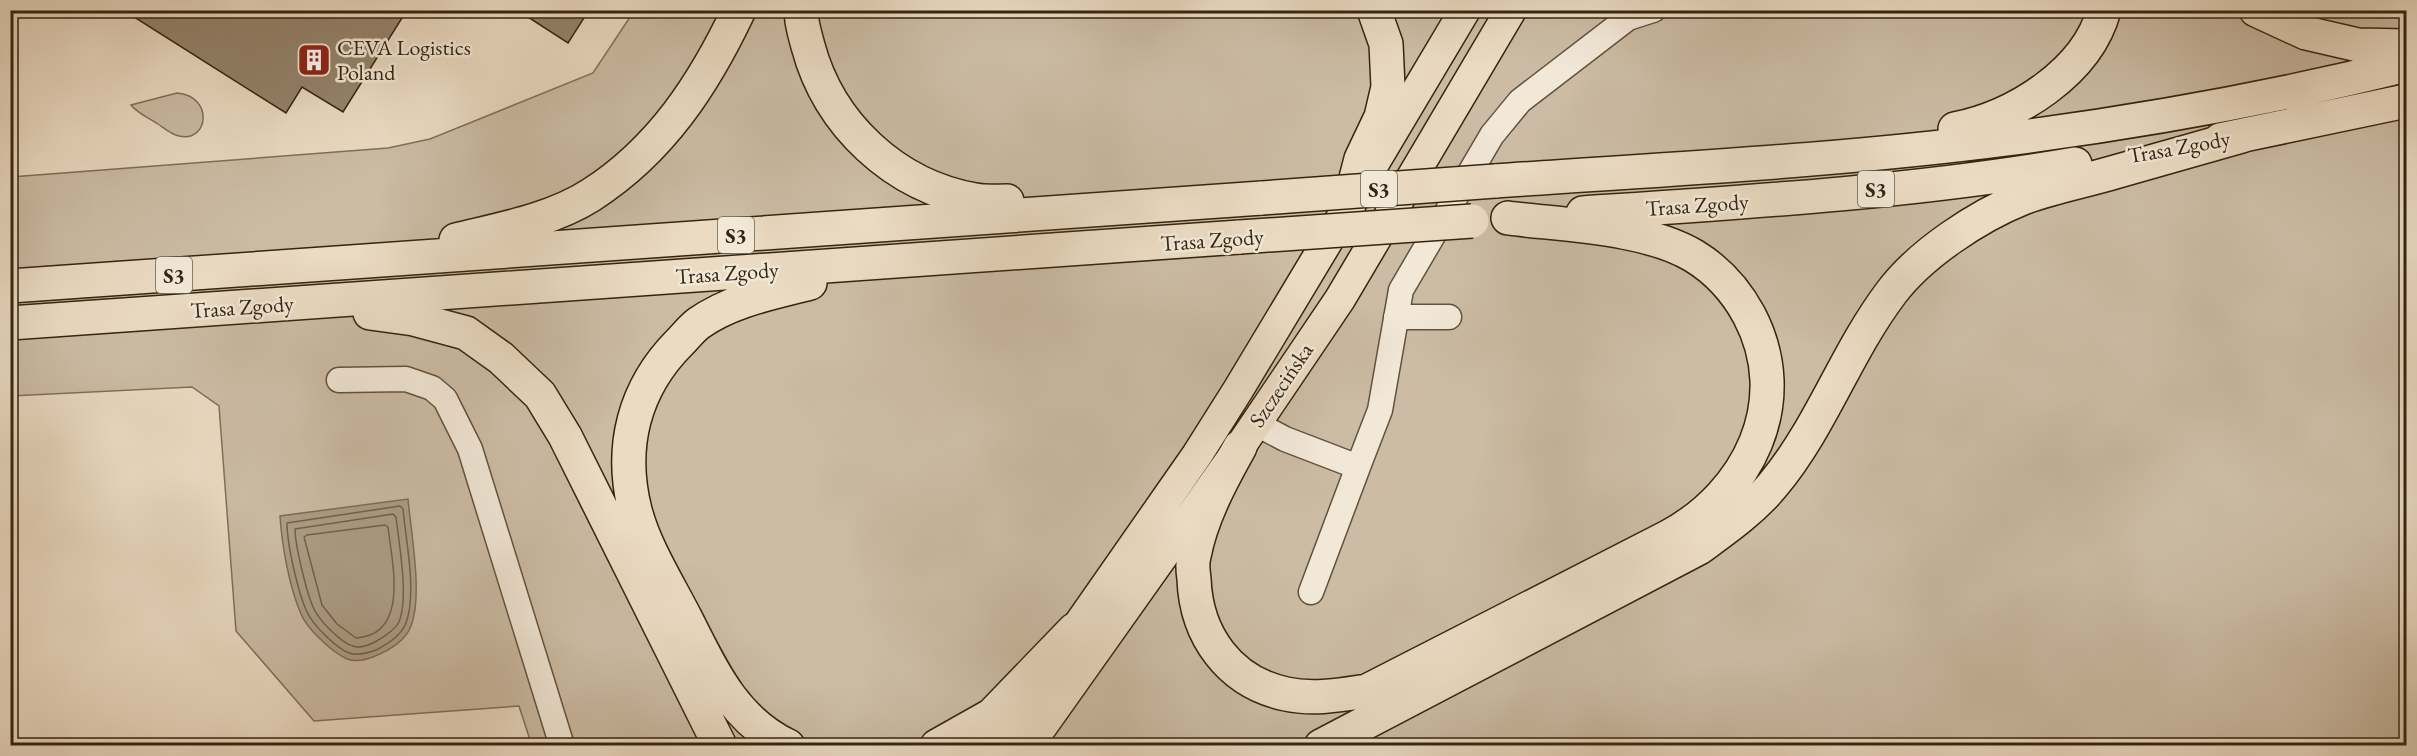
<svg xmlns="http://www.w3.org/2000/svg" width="2417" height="756" font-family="'EB Garamond',serif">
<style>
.green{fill:#ccbca5;stroke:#80705a;stroke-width:1.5}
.water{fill:#ad9d86;stroke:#7d6d57;stroke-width:1.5}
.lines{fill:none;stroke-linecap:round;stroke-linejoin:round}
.shore{stroke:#71614b;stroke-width:1.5}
.building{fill:#94846d;stroke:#352510;stroke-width:1.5}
.minor-casing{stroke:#62523d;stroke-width:27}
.major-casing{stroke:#352510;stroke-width:33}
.highway-casing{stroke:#352510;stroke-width:36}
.minor{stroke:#f2e8d8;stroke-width:24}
.major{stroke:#ebdbc3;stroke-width:30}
.highway{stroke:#ebdbc3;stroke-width:33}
.highway-bridge-casing{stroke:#352510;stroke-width:36;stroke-linecap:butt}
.highway-bridge{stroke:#ebdbc3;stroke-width:33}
.labels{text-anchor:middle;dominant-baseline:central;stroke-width:5;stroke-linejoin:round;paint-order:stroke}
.shield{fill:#f2e8d8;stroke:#6e604c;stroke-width:1.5}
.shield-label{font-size:21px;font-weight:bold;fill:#352510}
.poi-label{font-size:22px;fill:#352510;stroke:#f2e8d8;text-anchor:start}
.street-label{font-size:22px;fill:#352510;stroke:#f2e8d8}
</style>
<rect width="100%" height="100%" fill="#ebdbc3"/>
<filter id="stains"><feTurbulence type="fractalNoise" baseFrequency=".00333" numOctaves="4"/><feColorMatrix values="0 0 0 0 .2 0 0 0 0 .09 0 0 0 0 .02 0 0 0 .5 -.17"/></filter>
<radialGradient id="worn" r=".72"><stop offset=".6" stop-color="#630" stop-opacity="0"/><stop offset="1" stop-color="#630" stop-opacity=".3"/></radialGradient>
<path class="green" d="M 634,11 L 2406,11 L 2406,745 L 532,746 L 519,706 L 314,721 L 236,631 L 219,406 L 192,387 L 11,396 L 11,177 L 388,148 L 430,139 L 593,73 Z
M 177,93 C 214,96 209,143 179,136 C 171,134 164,128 158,124 C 149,118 137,113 131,105 Z"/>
<path class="water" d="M 408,499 C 411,533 423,596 411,626 C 405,642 388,651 373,657 C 365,660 355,662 347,659 C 332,652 307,629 301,614 C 289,586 282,546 280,516 Z"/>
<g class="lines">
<path class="shore" d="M 400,506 L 403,509 C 406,542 417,592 406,623 C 401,636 388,644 376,650 C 368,653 358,656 349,653 C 336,648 313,625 307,612 C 298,593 287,544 287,523 Z
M 393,514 L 396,517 C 399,544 409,598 399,622 C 394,631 384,637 375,642 C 369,645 360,649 353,646 C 341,643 319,620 314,609 C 307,595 295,545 295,529 Z
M 385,525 L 388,527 C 392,563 410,635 356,638 L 337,624 L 322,605 L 304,537 L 307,535 Z"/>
</g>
<path class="building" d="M 123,10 L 407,10 L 343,112 L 302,87 L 286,113 Z
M 517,10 L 589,10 L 568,43 Z"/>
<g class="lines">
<defs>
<path id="minor" d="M 1396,317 L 1449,317
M 339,380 L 406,379 L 432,388 L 445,399 L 470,449 L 562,746
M 1255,423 L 1285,439 L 1358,467 L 1311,592
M 1358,467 L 1380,410 L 1401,290 L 1492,135 L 1520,101 L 1628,18 L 1653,10"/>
<path id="major" d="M 1368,173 L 1465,10
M 994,746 L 1197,455 L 1238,390 L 1345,212
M 1028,746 L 1240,447 L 1340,299 L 1511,10"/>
<path id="highway" d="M 801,10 C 801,23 805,35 808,46 C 829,125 895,186 975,200 C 985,202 997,201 1007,201
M 2256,10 L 2306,33 L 2358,45 L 2406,46
M 1955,129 C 2015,117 2087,73 2104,10
M 2220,140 L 2406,101
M 1495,181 C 1666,169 1837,161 2007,139 C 2138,122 2278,97 2406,65
M 1349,205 L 1361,159 L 1381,117 L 1388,87 L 1386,44 L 1374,10
M 1583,213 C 1747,202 1913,192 2075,164
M 456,240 C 501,229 552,220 591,195 C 661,150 704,84 739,10
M 10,286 L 1262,198
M 370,313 L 414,319 L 466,333 L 501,358 L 540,395 L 565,436 L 720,746
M 10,323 L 1240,237
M 1240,447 C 1221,481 1201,518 1194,556 C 1192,563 1193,572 1194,579 C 1196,635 1229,682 1286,694 C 1313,700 1340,695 1367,691 L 1668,537 C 1748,494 1795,402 1749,315 C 1736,291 1717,270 1694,256 C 1646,227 1563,225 1508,218
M 788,746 C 733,720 711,668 685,617 C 668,584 644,546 635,510 C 619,447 634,388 680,342 C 686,336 692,328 699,323 C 732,300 772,293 810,283
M 937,746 L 992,715 L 1074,630
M 1321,746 L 1699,548 C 1725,529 1751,511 1772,486 C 1821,428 1845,354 1891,293 C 1920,254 1978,216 2023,198 C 2052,187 2085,181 2115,172 C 2157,160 2200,148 2242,136"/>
</defs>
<use href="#minor" class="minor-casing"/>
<use href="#major" class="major-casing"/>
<use href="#highway" class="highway-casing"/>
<use href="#minor" class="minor"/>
<use href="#major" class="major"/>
<use href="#highway" class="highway"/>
<defs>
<path id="highway-bridge" d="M 1262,198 L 1495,181
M 1240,237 L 1472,221"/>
</defs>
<use href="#highway-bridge" class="highway-bridge-casing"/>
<use href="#highway-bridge" class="highway-bridge"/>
</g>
<defs>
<symbol id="building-square" viewBox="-11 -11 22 22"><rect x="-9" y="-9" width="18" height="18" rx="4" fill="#8f2418" stroke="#f2e8d8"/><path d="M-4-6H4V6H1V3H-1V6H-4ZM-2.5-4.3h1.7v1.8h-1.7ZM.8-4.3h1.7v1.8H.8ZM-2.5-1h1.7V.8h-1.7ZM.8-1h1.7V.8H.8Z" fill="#fff"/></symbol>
</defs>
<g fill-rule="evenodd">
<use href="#building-square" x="295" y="41" width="38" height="38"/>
</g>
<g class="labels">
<g class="shield">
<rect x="1361" y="171" width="36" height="36" rx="4.5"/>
<rect x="1858" y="171" width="36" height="36" rx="4.5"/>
<rect x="718" y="217" width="36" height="36" rx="4.5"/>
<rect x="156" y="257" width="36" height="36" rx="4.5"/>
</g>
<g class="shield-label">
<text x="1379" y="189">S3</text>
<text x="1876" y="189">S3</text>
<text x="736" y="235">S3</text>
<text x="174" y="275">S3</text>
</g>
<g class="poi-label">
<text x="337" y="47">CEVA Logistics<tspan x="337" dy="25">Poland</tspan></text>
</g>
<g class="street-label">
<text transform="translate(2179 147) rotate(-10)">Trasa Zgody</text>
<text transform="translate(1697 205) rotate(-4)">Trasa Zgody</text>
<text transform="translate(1212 240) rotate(-4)">Trasa Zgody</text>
<text transform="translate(727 273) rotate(-4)">Trasa Zgody</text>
<text transform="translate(242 307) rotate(-4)">Trasa Zgody</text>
<text transform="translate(1281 385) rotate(-56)">Szczecińska</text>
</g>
</g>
<rect width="2417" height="756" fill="none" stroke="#ebdbc3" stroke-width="36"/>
<rect x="12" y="12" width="2393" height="732" fill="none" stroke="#352510" stroke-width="3"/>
<rect x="18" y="18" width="2381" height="720" fill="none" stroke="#352510" stroke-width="1.5"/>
<rect width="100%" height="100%" filter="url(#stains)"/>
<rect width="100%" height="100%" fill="url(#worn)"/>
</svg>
